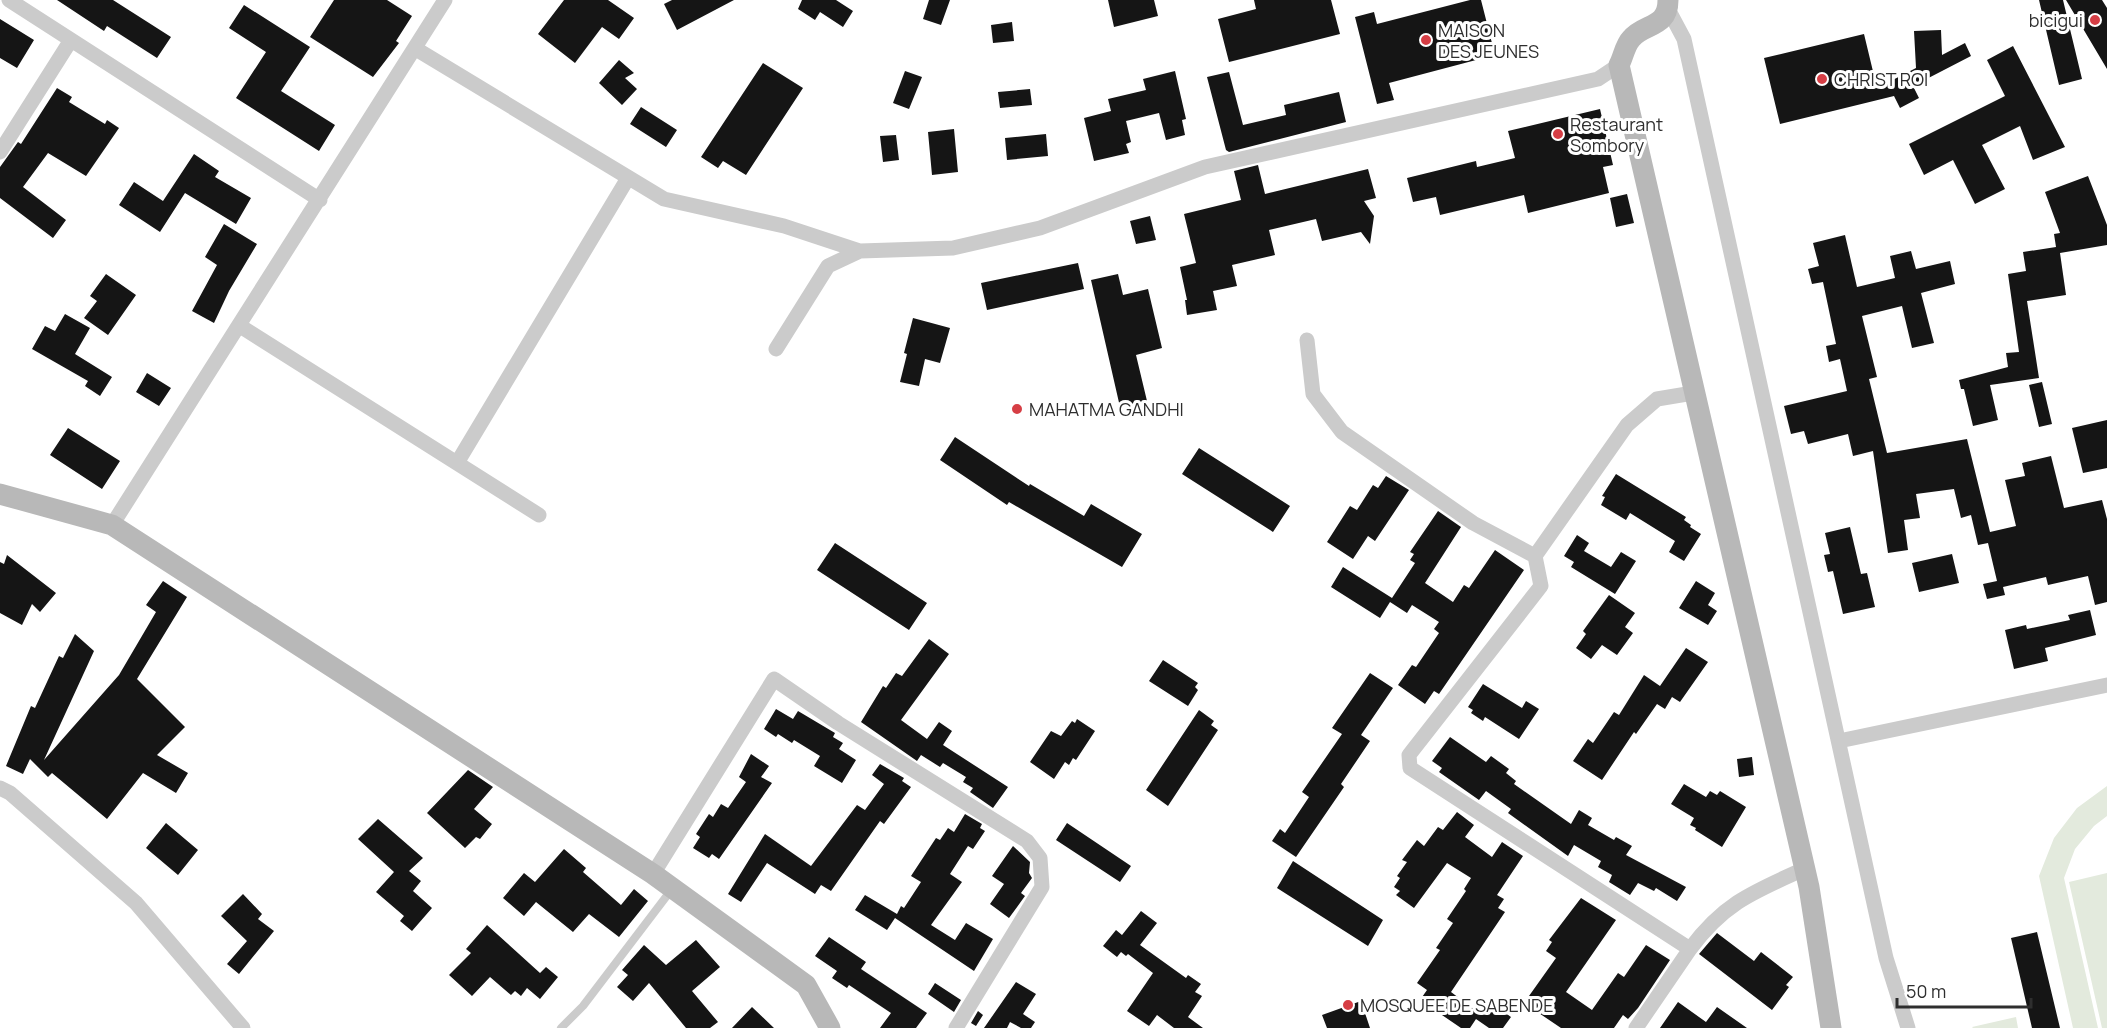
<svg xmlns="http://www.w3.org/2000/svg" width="2107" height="1028" font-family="Manrope,sans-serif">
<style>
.green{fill:#e3eadd}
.building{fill:#151515}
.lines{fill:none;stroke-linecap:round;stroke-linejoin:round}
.lane{stroke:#cbcbcb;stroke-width:8}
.street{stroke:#cbcbcb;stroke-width:15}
.secondary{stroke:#b8b8b8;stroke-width:21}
.poi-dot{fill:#d63e45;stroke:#fff;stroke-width:2}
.labels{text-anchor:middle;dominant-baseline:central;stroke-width:6;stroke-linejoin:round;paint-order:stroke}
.poi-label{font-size:18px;fill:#2e2e2e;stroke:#fff;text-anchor:start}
</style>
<rect width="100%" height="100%" fill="#fff"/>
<path class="green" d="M 2107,786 L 2107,816 L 2094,826 L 2075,849 L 2064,878 L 2098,1028 L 2073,1028 L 2039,876 L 2054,838 L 2077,808 Z
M 2107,873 L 2107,1028 L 2102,1028 L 2069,882 Z
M 2016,1017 L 2018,1028 L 1973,1028 L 1972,1027 Z"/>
<path class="building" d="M 57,0 L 113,0 L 171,37 L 157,58 L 107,26 L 104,31 Z
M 334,0 L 387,0 L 412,16 L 396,41 L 399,43 L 373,77 L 310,37 Z
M 564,0 L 608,0 L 634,18 L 619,39 L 602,27 L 575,63 L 538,34 Z
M 672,0 L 734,0 L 677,30 L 664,4 Z
M 802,0 L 836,0 L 853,11 L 843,27 L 820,12 L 815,20 L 798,9 Z
M 929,0 L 950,0 L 941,25 L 923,19 Z
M 1108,0 L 1154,0 L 1158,16 L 1114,27 Z
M 1254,0 L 1331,0 L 1340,34 L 1229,62 L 1218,19 L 1256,9 Z
M 1470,0 L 1481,0 L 1495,55 L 1389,83 L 1394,100 L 1377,104 L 1355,17 L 1374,12 L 1377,24 Z
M 2039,0 L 2063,0 L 2082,79 L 2059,85 Z
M 2066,0 L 2102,0 L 2107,8 L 2107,69 Z
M 244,5 L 310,47 L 281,91 L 335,125 L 319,151 L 236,98 L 266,52 L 229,28 Z
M 0,19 L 34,40 L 17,68 L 0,58 Z
M 1012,22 L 1014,41 L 993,43 L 991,25 Z
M 1941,30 L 1942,55 L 1965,43 L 1971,56 L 1913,86 L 1919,98 L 1900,108 L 1894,96 L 1780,124 L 1764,58 L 1864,34 L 1877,88 L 1916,68 L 1914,31 Z
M 2013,46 L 2065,147 L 2033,160 L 2020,126 L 1982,145 L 2005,189 L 1975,204 L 1953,160 L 1924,175 L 1909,144 L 2005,96 L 1987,60 Z
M 619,60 L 634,73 L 625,78 L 637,89 L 622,105 L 599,83 Z
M 763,63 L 803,88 L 746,175 L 723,161 L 718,168 L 701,157 Z
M 905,71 L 922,77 L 909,109 L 893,103 Z
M 1175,71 L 1186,119 L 1182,120 L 1185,135 L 1166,140 L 1159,113 L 1126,121 L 1131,142 L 1126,144 L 1129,153 L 1094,161 L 1084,118 L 1111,111 L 1108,99 L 1146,90 L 1143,79 Z
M 1229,72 L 1243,125 L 1286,115 L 1284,105 L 1339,92 L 1346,122 L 1229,152 L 1226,150 L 1207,77 Z
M 57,88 L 72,97 L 69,102 L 105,124 L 107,120 L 119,128 L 86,176 L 48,153 L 23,187 L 66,220 L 53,238 L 0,198 L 0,167 L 18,142 L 21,144 Z
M 1030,89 L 1032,105 L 1000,108 L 998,92 Z
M 641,107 L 677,130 L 666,147 L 630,124 Z
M 1600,109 L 1613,165 L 1603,167 L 1609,193 L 1528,213 L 1524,195 L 1440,215 L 1436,197 L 1413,202 L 1407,178 L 1476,161 L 1477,167 L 1515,158 L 1508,131 Z
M 954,129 L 958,172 L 932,175 L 928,132 Z
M 1046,134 L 1048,156 L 1007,160 L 1005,138 Z
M 896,135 L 899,160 L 883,162 L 880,136 Z
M 194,154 L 219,171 L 215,177 L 251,198 L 236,224 L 185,193 L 160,232 L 119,205 L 134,182 L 163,201 Z
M 1258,165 L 1265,194 L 1368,169 L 1376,198 L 1364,201 L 1374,216 L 1370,244 L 1361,232 L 1322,241 L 1316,219 L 1269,230 L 1275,255 L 1232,265 L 1237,286 L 1213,291 L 1217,310 L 1187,315 L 1185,300 L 1187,300 L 1180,267 L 1196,263 L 1184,214 L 1241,200 L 1234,171 Z
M 2088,176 L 2107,225 L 2107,245 L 2060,253 L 2066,295 L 2027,301 L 2039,378 L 1990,385 L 1998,420 L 1973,426 L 1964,389 L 1961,389 L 1959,380 L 2008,367 L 2006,353 L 2019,352 L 2008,274 L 2026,271 L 2023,252 L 2056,247 L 2054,234 L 2060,233 L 2045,192 Z
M 1627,194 L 1634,223 L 1616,227 L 1610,198 Z
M 1150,216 L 1156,240 L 1136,244 L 1130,221 Z
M 224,224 L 257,244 L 229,291 L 214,323 L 192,311 L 217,265 L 205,257 Z
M 1845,235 L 1857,287 L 1895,278 L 1890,256 L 1911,251 L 1916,269 L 1950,261 L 1955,284 L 1921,293 L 1934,343 L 1912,348 L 1902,306 L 1862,316 L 1877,377 L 1869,379 L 1887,453 L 1967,439 L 1990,532 L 2016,526 L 2005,480 L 2025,476 L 2022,463 L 2051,456 L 2064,508 L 2102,500 L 2107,519 L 2107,602 L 2095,605 L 2088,576 L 2048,585 L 2046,577 L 2003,587 L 2005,595 L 1987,599 L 1983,584 L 1997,581 L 1988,543 L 1978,545 L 1971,515 L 1961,518 L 1954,489 L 1916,494 L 1920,518 L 1904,520 L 1908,550 L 1888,553 L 1873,451 L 1853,456 L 1848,434 L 1808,444 L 1804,431 L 1791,434 L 1784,406 L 1847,391 L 1840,359 L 1829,362 L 1826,346 L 1836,344 L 1823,282 L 1812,284 L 1808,269 L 1819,266 L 1813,243 Z
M 1078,263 L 1084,289 L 987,310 L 981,283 Z
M 106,274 L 136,295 L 108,335 L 84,318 L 97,301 L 90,296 Z
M 1118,274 L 1123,295 L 1148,289 L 1162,348 L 1136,355 L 1147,401 L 1120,407 L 1091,280 Z
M 65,314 L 90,328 L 75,354 L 112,377 L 100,396 L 85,386 L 88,381 L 32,349 L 45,326 L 55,331 Z
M 913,318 L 950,328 L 940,363 L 925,359 L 919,386 L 900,382 L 907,354 L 904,353 Z
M 147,373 L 171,388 L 159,406 L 136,392 Z
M 2042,382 L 2052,424 L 2039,427 L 2029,385 Z
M 2107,420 L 2107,468 L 2083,473 L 2072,428 Z
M 68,428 L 120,461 L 102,489 L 50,455 Z
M 955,437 L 1029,486 L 1030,484 L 1084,516 L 1091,504 L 1142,534 L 1122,567 L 1009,502 L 1007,505 L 940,460 Z
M 1199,448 L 1290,506 L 1273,532 L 1182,474 Z
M 1616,474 L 1686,517 L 1684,520 L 1691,525 L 1690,527 L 1701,534 L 1684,561 L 1669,552 L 1675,541 L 1630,513 L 1626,520 L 1601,505 L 1605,497 L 1602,496 Z
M 1386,476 L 1409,490 L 1375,541 L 1368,536 L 1353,559 L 1327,542 L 1350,506 L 1357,510 L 1373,485 L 1378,488 Z
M 1438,511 L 1461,527 L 1425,583 L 1453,602 L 1464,585 L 1469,588 L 1495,550 L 1524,570 L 1439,694 L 1434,691 L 1425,704 L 1398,685 L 1412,665 L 1416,667 L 1439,633 L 1434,629 L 1439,622 L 1412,605 L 1407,613 L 1390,602 L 1380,618 L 1331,587 L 1343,567 L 1392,598 L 1415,563 L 1410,560 L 1414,554 L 1410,552 Z
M 1850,527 L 1861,574 L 1867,573 L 1875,607 L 1843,614 L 1833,571 L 1828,572 L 1824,555 L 1830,554 L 1825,533 Z
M 1577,535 L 1589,543 L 1584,551 L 1611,567 L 1621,552 L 1636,561 L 1615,594 L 1571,567 L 1574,562 L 1564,556 Z
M 835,543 L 927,603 L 909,630 L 817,570 Z
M 1952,554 L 1959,583 L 1919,592 L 1912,563 Z
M 7,555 L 56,593 L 40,612 L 32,604 L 22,625 L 0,613 L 0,562 L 4,564 Z
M 163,581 L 187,597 L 137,679 L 185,727 L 157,755 L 188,773 L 176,793 L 143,773 L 107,819 L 52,773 L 48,777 L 30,759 L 23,774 L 6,766 L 31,706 L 35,708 L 59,656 L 63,658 L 75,634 L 94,651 L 44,760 L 119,675 L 156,612 L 146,605 Z
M 1696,581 L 1715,593 L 1708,605 L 1717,611 L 1708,625 L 1679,608 Z
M 1609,595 L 1635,613 L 1625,627 L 1633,633 L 1617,655 L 1602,645 L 1591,659 L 1576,648 L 1586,634 L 1583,631 Z
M 2090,610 L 2096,635 L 2045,648 L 2048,661 L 2014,669 L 2005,630 L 2026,625 L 2027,629 L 2070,620 L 2068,615 Z
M 929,639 L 949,654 L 901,720 L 927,739 L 939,722 L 952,731 L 943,745 L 1008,787 L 993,808 L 970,792 L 973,788 L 963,782 L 966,777 L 943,763 L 940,767 L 921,755 L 917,761 L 861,722 L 883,686 L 886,688 L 896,673 L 902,676 Z
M 1686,648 L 1708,662 L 1680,702 L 1672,697 L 1665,709 L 1657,704 L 1636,734 L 1634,732 L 1602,780 L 1573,761 L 1588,739 L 1593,743 L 1614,712 L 1619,715 L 1644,675 L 1660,686 Z
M 1163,660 L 1198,683 L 1195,687 L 1198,690 L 1188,706 L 1149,681 Z
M 1370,673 L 1393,688 L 1361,735 L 1370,741 L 1341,784 L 1344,787 L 1296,857 L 1272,841 L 1280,829 L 1285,833 L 1309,797 L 1302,792 L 1342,734 L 1332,728 Z
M 1483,684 L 1522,708 L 1526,701 L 1539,709 L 1519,739 L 1485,717 L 1483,721 L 1471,713 L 1473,710 L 1468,707 Z
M 776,709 L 793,719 L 798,711 L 835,733 L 833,737 L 843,743 L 839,749 L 856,760 L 842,783 L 814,766 L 820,756 L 794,740 L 792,743 L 778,734 L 776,737 L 764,729 Z
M 1199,710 L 1214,721 L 1211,725 L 1218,730 L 1168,806 L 1146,790 Z
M 1077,719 L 1095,731 L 1076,760 L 1073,758 L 1069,765 L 1065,762 L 1054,779 L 1030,762 L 1051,731 L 1061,736 L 1072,721 L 1075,723 Z
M 1450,737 L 1486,762 L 1491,756 L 1509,769 L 1506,773 L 1516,781 L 1514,784 L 1571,824 L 1579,810 L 1592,818 L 1588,825 L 1614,840 L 1616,837 L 1632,846 L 1626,855 L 1686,887 L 1677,901 L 1656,888 L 1654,891 L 1638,883 L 1630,895 L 1609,882 L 1612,875 L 1598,867 L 1601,861 L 1574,845 L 1568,856 L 1508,813 L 1511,809 L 1486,791 L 1479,800 L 1439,772 L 1442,768 L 1432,761 Z
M 751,754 L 769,766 L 761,777 L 772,783 L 719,859 L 712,854 L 709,858 L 693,848 L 700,837 L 696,834 L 709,814 L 713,817 L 721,804 L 728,808 L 746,782 L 739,777 Z
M 1752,757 L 1754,775 L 1739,777 L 1737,759 Z
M 880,764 L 904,778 L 902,781 L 911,787 L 884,824 L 880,821 L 831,891 L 821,885 L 815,894 L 767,863 L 741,902 L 728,894 L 765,834 L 811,866 L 857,805 L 865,810 L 884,784 L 872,775 Z
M 468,770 L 493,787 L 474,809 L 492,824 L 480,839 L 476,837 L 465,848 L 427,813 Z
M 1684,784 L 1706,797 L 1710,791 L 1717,795 L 1720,791 L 1746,807 L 1722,847 L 1695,830 L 1696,828 L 1690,825 L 1694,818 L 1671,804 Z
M 1457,812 L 1474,825 L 1465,837 L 1492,857 L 1502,842 L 1523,856 L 1497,895 L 1504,899 L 1498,908 L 1505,912 L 1451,992 L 1475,1010 L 1480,1003 L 1490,1009 L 1493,1004 L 1511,1017 L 1503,1028 L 1489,1028 L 1476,1019 L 1470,1028 L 1461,1028 L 1420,1000 L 1427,990 L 1417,983 L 1440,950 L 1436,948 L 1453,923 L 1447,919 L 1466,891 L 1464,889 L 1471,878 L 1447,863 L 1414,908 L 1396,895 L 1400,891 L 1394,887 L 1400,878 L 1397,876 L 1407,862 L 1402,860 L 1417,840 L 1424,846 L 1438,827 L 1443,830 Z
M 965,814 L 982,824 L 980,828 L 985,831 L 973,849 L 968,846 L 950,874 L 962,882 L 931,925 L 955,940 L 966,923 L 993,939 L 974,971 L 895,918 L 887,930 L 855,910 L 865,895 L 897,914 L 901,906 L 904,908 L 921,882 L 911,876 L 936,838 L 940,840 L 948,828 L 954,832 Z
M 378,819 L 423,858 L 409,871 L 421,881 L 413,891 L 432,908 L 412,931 L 400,921 L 404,916 L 376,892 L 394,872 L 358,839 Z
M 166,823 L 198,850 L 178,875 L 146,848 Z
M 1067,823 L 1131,866 L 1120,882 L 1056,840 Z
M 1013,846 L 1030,862 L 1029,873 L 1032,878 L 1021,893 L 1025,896 L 1009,918 L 990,904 L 1004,884 L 992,876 Z
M 564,849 L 586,868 L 583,872 L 621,905 L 634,889 L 648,901 L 619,937 L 589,914 L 573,932 L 536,902 L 524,916 L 503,898 L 524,873 L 535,882 Z
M 1293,861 L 1383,920 L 1368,946 L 1277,888 Z
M 243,894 L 262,914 L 258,919 L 274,931 L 239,974 L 227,964 L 247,941 L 221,916 Z
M 1581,898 L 1616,920 L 1566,992 L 1592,1010 L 1618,973 L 1624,977 L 1646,945 L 1670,960 L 1638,1008 L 1628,1019 L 1623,1015 L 1614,1028 L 1561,1028 L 1524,1003 L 1556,958 L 1546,951 L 1552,942 L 1549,940 Z
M 1141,911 L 1157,923 L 1140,945 L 1186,978 L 1188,975 L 1201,984 L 1195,992 L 1202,996 L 1188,1017 L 1203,1028 L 1174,1028 L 1157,1015 L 1149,1026 L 1127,1011 L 1153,973 L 1128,954 L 1126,956 L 1121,952 L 1117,957 L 1103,946 L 1116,930 L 1122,935 Z
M 487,925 L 540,973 L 546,967 L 558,977 L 540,999 L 527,988 L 521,996 L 515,991 L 511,995 L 490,977 L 472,996 L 449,975 L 471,953 L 466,949 Z
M 2037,932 L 2060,1028 L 2032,1028 L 2011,938 Z
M 1717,933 L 1754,961 L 1761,952 L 1793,977 L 1786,985 L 1789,987 L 1772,1010 L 1699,954 Z
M 829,937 L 866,962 L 861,969 L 927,1013 L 916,1028 L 880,1028 L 891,1013 L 849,985 L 847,988 L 832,978 L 837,971 L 815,956 Z
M 696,940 L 720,967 L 692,991 L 718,1022 L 710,1028 L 686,1028 L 649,983 L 633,1001 L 617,987 L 628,975 L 622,970 L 644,945 L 666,965 Z
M 1016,982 L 1036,994 L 1023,1014 L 1035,1022 L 1031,1028 L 1021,1028 L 1010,1022 L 1007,1028 L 984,1028 Z
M 935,983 L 961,1000 L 954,1012 L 928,994 Z
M 1361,1001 L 1370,1028 L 1327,1028 L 1322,1015 Z
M 1678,1002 L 1706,1022 L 1717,1007 L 1747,1028 L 1660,1028 Z
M 752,1007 L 774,1028 L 732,1028 Z
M 978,1011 L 983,1015 L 976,1026 L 971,1023 Z"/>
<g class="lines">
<path class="lane" d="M 561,1028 L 583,1006 L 672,889"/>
<path class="street" d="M 9,0 L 320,200
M 1668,9 L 1684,39 L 1886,958 L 1908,1028
M 416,49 L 664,199 L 784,226 L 860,251
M 0,152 L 71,40
M 240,326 L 539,515
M 1307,340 L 1313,394 L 1342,432 L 1473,523 L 1535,556
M 776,349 L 828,266 L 860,251 L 953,248 L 1040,228 L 1205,167 L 1598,79 L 1619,65
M 1693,393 L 1657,399 L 1627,425 L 1535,556 L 1541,586 L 1409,755 L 1410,768 L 1690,949 C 1724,903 1753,892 1804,869
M 457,463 L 628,178
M 112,525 L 445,0
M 1839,741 L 2107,685
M 0,788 L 10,793 L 136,903 L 243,1028
M 653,874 L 774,679 L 838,723 L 1027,841 L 1040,858 L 1042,887 L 956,1028
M 1636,1028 L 1690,949"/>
<path class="secondary" d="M 1668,0 C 1668,29 1643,23 1631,39 C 1625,45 1623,58 1619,65 L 1809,887 L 1831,1028
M 0,494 L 112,525 L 653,874 L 806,985 L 830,1028"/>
</g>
<g class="poi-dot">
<circle cx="2095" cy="20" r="6"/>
<circle cx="1426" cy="40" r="6"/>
<circle cx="1822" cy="79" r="6"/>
<circle cx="1558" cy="134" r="6"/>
<circle cx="1017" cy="409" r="6"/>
<circle cx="1348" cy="1005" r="6"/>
</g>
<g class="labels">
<g class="poi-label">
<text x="2083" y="20" text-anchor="end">bicigui</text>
<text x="1438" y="30">MAISON<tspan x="1438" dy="21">DES JEUNES</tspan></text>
<text x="1834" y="79">CHRIST ROI</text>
<text x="1570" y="124">Restaurant<tspan x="1570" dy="21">Sombory</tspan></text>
<text x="1029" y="409">MAHATMA GANDHI</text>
<text x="1360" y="1005">MOSQUEE DE SABENDE</text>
</g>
</g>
<path d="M1897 998v9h134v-9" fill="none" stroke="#2e2e2e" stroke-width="3"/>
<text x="1906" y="998" font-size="18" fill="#2e2e2e" stroke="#ffffff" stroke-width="4.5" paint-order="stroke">50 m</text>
</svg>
